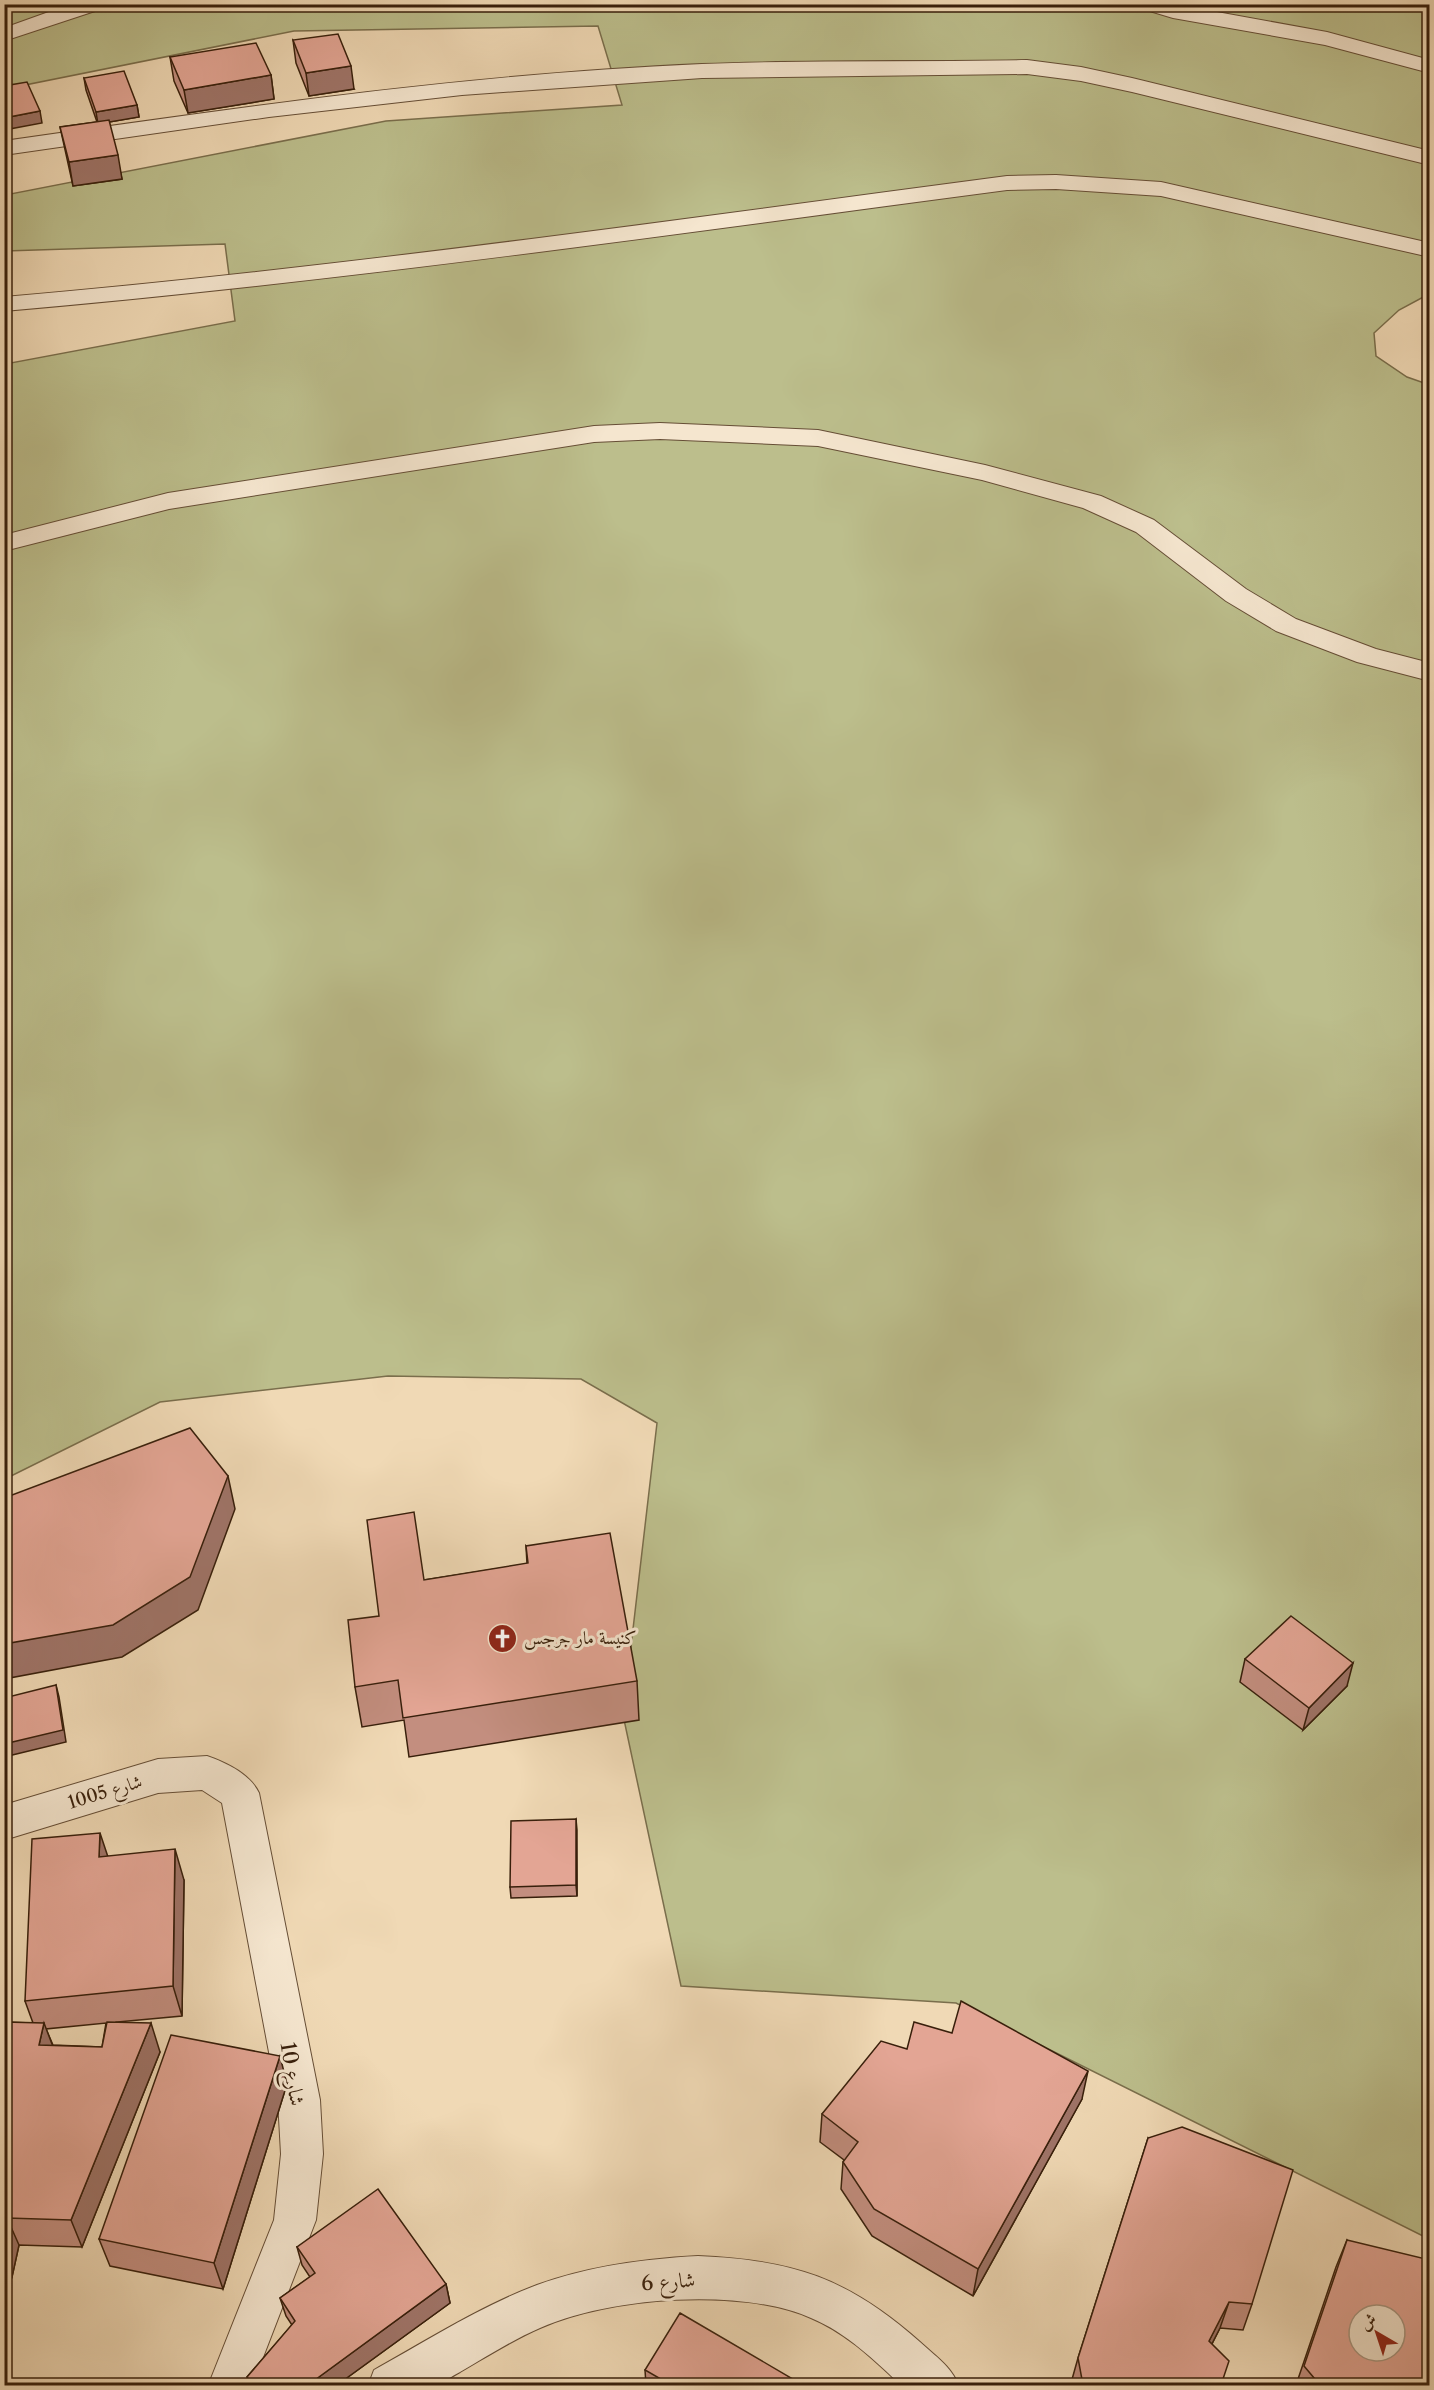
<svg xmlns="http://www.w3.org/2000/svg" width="1434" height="2390" font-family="'Libre Caslon Text',Amiri,serif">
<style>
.green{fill:#bcbe8c;stroke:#7a6e4c;stroke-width:1.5}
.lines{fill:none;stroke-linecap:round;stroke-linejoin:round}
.minor-casing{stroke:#664e36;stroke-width:2}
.minor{fill:#f5e6cf;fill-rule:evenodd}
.wall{fill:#c38e7f;stroke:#381f0b;stroke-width:1.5;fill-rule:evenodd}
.shaded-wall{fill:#9f7468;stroke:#381f0b;stroke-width:1.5}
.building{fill:#e3a594;stroke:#381f0b;stroke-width:1.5;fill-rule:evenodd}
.labels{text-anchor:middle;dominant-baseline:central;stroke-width:6;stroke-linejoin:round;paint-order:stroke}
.poi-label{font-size:18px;fill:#381f0b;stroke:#f5e6cf;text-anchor:start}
.street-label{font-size:18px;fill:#381f0b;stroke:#f5e6cf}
.near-street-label{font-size:21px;fill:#381f0b;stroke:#f5e6cf}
</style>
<rect width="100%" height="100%" fill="#f0d9b5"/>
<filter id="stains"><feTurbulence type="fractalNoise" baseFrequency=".00333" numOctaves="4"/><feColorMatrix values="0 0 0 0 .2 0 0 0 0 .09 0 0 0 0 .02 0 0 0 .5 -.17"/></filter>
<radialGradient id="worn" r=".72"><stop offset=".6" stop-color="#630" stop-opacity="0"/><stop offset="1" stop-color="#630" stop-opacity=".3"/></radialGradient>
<path class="green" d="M 5,5 L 1429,5 L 1429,294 L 1399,310 L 1374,333 L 1376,356 L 1407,377 L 1430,385 L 1429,2239 L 956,2003 L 681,1986 L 623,1715 L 657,1423 L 581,1379 L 388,1376 L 160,1402 L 5,1479 L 5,364 L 235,321 L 225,244 L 5,251 L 5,195 L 386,121 L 622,105 L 598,26 L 294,31 L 5,89 Z"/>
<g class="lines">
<defs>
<path id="minor" d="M 71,4 L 103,4 L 101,9 L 4,41 L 4,28 Z
M 1141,4 L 1173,4 L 1327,32 L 1430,60 L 1430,73 L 1325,45 L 1173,18 L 1143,9 Z
M 1027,60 L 1081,67 L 1132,78 L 1430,151 L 1430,165 L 1132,92 L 1081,81 L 1027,74 L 702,78 L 462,95 L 269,117 L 4,155 L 4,141 C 236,108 468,74 702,64 C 810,60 919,62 1027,60 Z
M 1056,175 L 1161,182 L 1430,243 L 1430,257 L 1161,196 L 1056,189 L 1007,190 C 673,234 340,282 4,311 L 4,297 C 340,268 673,220 1007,176 Z
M 660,423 L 818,430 L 985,465 L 1101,496 L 1154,520 L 1246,589 L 1296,619 L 1376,649 L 1430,663 L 1430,681 L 1357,662 L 1276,631 L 1226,601 L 1136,532 L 1083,508 L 982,480 L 818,446 L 660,439 L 594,442 L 169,509 L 4,551 L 4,535 L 168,493 L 594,426 Z
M 207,1756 C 227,1763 250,1774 259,1793 L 320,2100 L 323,2154 L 316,2220 L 252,2386 L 208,2386 L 274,2220 L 281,2154 L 278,2100 L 222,1803 L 202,1790 L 158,1793 L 4,1840 L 4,1805 L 158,1759 Z
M 698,2256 C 793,2260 848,2278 920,2342 C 935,2356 951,2366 959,2386 L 902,2386 C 874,2360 847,2333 811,2318 C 741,2287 609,2297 540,2328 C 512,2340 486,2357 460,2372 C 452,2376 444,2382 436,2385 C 423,2389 383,2386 368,2386 L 374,2370 C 424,2342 483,2305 537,2285 C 589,2266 643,2259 698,2256 Z"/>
</defs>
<use href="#minor" class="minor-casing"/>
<use href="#minor" class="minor"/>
</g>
<path class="wall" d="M 293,40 L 354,89 L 309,96 L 296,63 Z
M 170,57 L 271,75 L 274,99 L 188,113 L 174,81 Z
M 84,78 L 137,105 L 139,117 L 109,122 L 122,179 L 73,186 L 60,127 L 97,122 L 86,90 Z
M 526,1546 L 637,1681 L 639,1720 L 409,1757 L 404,1720 L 362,1727 L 355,1687 L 379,1616 L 424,1580 L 527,1564 Z
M 1245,1659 L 1347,1686 L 1303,1730 L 1240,1682 Z
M 576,1819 L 577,1896 L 511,1898 L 510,1887 Z
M 107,1856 L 184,1880 L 182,2016 L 117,2022 L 160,2052 L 82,2247 L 19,2245 L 12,2277 L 4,2274 L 4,2022 L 33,2023 L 25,2001 ZM 106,2023 L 102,2047 L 53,2045 L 46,2029 Z
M 907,2049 L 1082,2099 L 973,2296 L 872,2236 L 841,2189 L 843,2162 L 844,2160 L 820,2142 L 822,2114 Z
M 287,2084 L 223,2289 L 110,2266 L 99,2239 Z
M 1148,2138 L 1252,2304 L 1243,2330 L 1220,2328 L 1212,2344 L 1221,2385 L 1072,2385 L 1071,2383 L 1078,2358 Z
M 1347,2240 L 1430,2385 L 1296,2385 L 1336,2267 Z
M 297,2247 L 446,2284 L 450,2303 L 337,2385 L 250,2385 L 247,2377 L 292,2325 L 286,2316 L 280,2298 L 310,2277 L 302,2265 Z
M 645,2370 L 803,2385 L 646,2385 Z"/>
<path class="shaded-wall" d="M 351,66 L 354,89 L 309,96 L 306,73 Z
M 271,75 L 274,99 L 188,113 L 184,90 Z
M 137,105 L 139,117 L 98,124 L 96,112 Z
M 40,111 L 42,123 L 4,130 L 4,118 Z
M 118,155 L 122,179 L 73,186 L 69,162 Z
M 228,1476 L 235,1509 L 198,1610 L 122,1657 L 4,1679 L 4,1644 Z
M 1353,1663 L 1347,1686 L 1303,1730 L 1309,1708 Z
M 56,1685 L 59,1697 L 66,1742 L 4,1757 L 4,1744 Z
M 576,1819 L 577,1830 L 577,1896 L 576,1885 Z
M 100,1833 L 110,1863 L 99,1857 Z
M 175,1849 L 184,1880 L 182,2016 L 173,1986 Z
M 44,2023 L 55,2052 L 39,2045 Z
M 151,2023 L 160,2052 L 82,2247 L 71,2220 Z
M 280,2056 L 287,2084 L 223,2289 L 214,2263 Z
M 1088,2071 L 1082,2099 L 973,2296 L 978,2269 Z
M 7,2218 L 19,2245 L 12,2277 L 4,2261 L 4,2229 Z
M 446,2284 L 450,2303 L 337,2385 L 308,2385 Z
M 1229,2302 L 1220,2328 L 1200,2367 L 1209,2341 Z"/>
<path class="building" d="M 338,34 L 351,66 L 306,73 L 293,40 Z
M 256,43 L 271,75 L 184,90 L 170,57 Z
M 124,71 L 137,105 L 96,112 L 84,78 Z
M 27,82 L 40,111 L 4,118 L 4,86 Z
M 109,120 L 118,155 L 69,162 L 60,127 Z
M 190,1428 L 228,1476 L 190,1577 L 113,1625 L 4,1644 L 4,1498 Z
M 414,1512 L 424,1580 L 528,1563 L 526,1546 L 610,1533 L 637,1681 L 403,1718 L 398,1680 L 355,1687 L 348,1620 L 379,1616 L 367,1520 Z
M 1291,1616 L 1353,1663 L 1309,1708 L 1245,1659 Z
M 56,1685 L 63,1730 L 4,1744 L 4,1698 Z
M 576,1819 L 576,1885 L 510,1887 L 511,1821 Z
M 100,1833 L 99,1857 L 175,1849 L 173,1986 L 25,2001 L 32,1839 Z
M 961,2001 L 1088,2071 L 978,2269 L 874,2209 L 843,2162 L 858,2142 L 822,2114 L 881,2041 L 907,2049 L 914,2022 L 952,2033 Z
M 4,2022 L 44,2023 L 39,2045 L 102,2047 L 107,2022 L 151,2023 L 71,2220 L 7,2218 L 4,2229 Z
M 171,2035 L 280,2056 L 214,2263 L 99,2239 Z
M 1182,2127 L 1293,2170 L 1252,2304 L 1229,2302 L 1209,2341 L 1229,2361 L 1221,2385 L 1083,2385 L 1078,2358 L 1148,2138 Z
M 378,2189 L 446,2284 L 308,2385 L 253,2385 L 247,2377 L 295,2321 L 280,2298 L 315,2273 L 297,2247 Z
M 1347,2240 L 1430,2260 L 1430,2385 L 1320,2385 L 1304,2366 ZM 1359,2315 L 1395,2315 L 1395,2351 L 1359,2351 Z
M 680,2313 L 803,2385 L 664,2385 L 666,2382 L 645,2370 Z"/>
<defs>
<symbol id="church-disc" viewBox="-11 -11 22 22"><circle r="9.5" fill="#8f2418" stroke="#f5e6cf"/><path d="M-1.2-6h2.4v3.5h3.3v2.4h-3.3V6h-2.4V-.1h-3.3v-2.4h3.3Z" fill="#fff"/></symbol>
</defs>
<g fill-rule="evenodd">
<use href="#church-disc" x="486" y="1622" width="33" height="33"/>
</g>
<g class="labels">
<g class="poi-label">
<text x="524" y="1638">كنيسة مار جرجس</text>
</g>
<g class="street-label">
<text transform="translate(105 1792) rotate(-17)">شارع 1005</text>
</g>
<g class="near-street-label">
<text transform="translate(293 2074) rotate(81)">شارع 10</text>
<text transform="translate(668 2281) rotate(-4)">شارع 6</text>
</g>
</g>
<rect width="1434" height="2390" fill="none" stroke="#f0d9b5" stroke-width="24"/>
<rect x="6" y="6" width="1422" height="2378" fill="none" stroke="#381f0b" stroke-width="3"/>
<rect x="12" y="12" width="1410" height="2366" fill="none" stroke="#381f0b" stroke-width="1.5"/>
<g transform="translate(1377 2333) rotate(321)"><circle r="28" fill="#f5e6cf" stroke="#a99681" stroke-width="1.5"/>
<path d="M0-4.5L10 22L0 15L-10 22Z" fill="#8f2418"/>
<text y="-9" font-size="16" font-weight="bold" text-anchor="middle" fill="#381f0b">ش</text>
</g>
<rect width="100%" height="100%" filter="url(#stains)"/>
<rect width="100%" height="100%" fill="url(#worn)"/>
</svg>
